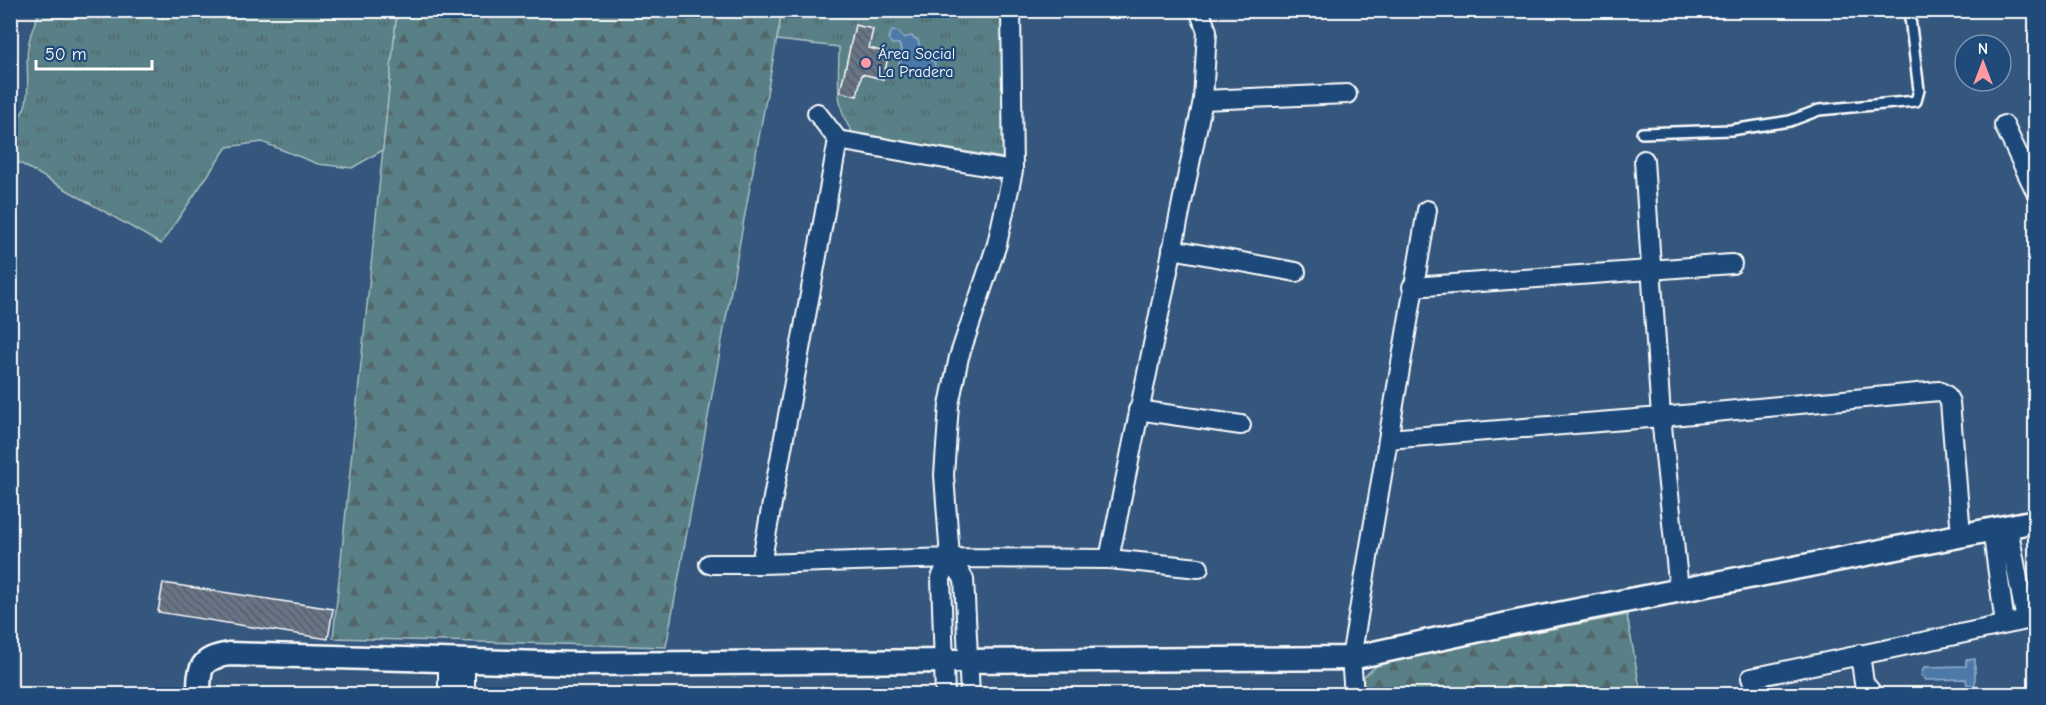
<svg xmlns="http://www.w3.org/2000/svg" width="2046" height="705" font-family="'Comic Neue',sans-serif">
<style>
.grass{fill:url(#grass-tufts);stroke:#acc0c2;stroke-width:1.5}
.forest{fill:url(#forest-firs);stroke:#acc0c2;stroke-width:1.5}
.water{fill:#4e79a9;stroke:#95afcb;stroke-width:1.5}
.building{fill:url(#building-back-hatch);stroke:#fff;stroke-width:1.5}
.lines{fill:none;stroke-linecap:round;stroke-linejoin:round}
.service-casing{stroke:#fff;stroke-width:14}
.minor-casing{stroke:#fff;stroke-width:22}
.tertiary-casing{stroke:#fff;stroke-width:27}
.service{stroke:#1f4a7a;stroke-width:9}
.minor{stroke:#1f4a7a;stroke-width:18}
.tertiary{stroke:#1f4a7a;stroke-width:22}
.poi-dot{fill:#ff9aa2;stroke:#1f4a7a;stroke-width:2}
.labels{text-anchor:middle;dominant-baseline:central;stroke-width:4.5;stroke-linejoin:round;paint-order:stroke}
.poi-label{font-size:16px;fill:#fff;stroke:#1f4a7a;text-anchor:start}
</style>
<defs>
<pattern id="grass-tufts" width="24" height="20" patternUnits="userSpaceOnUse" patternTransform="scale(1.5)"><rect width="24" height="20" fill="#588086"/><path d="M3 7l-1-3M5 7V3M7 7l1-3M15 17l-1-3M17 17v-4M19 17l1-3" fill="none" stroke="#526669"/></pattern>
<pattern id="forest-firs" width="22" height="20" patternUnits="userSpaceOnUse" patternTransform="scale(1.5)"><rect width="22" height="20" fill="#588086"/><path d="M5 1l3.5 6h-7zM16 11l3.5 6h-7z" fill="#526669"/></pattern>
<pattern id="building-back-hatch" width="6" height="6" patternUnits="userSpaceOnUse" patternTransform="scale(1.5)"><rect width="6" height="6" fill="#677586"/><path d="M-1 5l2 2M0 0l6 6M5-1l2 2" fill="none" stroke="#585e66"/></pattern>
</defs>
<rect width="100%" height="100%" fill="#35577e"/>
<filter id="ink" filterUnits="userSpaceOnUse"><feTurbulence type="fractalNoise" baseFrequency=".0167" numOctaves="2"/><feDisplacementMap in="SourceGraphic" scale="12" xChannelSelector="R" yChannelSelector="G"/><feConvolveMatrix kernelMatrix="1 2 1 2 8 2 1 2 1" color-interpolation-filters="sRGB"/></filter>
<g filter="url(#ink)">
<path class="grass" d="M 40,11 L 397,11 L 383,150 L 352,168 L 318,164 L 262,142 L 227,147 L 161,244 L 11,158 L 11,126 C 37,105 24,76 28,47 C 30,35 35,21 40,11 Z
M 782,11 L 1007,11 L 1004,158 L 853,133 C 834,108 839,78 839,47 L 777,40 Z"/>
<path class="forest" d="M 397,11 L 782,11 L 666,647 L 333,638 Z
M 1627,615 L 1641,694 L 1373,694 L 1362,688 L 1364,676 L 1384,660 Z"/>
<path class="water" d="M 892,31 L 899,32 L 903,38 L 911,36 L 918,40 L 922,54 L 935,63 L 934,69 L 930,76 L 917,75 L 910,67 L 900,68 L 899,63 L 903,56 L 899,44 L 892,44 L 888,39 Z
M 1975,659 L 1975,685 L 1967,685 L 1966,679 L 1926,680 L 1921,675 L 1924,667 L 1966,666 L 1966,660 Z"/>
<path class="building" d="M 855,25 L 873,29 L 869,48 L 889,53 L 883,79 L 862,74 L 857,96 L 840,92 Z
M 163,583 L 333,609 L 328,639 L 158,612 Z"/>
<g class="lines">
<defs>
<path id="service" d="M 1642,133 L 1731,130 L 1790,121 L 1819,110 L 1916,101 L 1919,90 L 1909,10"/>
<path id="minor" d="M 1199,10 L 1207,31 L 1203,100 L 1109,559 L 1199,568
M 1203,100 L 1347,94
M 817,113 L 838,140 L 1013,171
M 2004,125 L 2036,192
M 1644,160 L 1661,417 L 1679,590
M 1172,249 L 1296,272
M 1412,287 L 1732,264
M 1138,410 L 1241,425
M 1388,439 L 1661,417 L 1939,391 L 1946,395 L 1950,402 L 1961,534
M 2008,527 L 2026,620
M 1992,529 L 2005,624
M 709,564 L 761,564 L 838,140
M 761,564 L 950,558 L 1109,559
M 1860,654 L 1864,683 L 1873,694
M 448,659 L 448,694
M 465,659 L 465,694
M 1751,678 L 2036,618
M 945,694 L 941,578 L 950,558
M 970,694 L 964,579 L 950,558 L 944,475 L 949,405 L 959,357 L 997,244 L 1013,171 L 1011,10
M 1354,694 L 1351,658 L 1427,210"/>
<path id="tertiary" d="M 199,694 C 199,667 200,659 229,654 L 577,664 L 1351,658 L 1517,622 L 2036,521"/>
</defs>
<use href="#service" class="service-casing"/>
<use href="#minor" class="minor-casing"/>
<use href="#tertiary" class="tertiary-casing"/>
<use href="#service" class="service"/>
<use href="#minor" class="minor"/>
<use href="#tertiary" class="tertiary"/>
</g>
</g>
<circle class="poi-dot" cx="866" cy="63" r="6"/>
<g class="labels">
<g class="poi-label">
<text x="878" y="54">Área Social<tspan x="878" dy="18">La Pradera</tspan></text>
</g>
</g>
<rect width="2046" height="705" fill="none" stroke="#1f4a7a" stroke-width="36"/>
<rect x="18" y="18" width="2010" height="669" fill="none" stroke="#fff" stroke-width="2" filter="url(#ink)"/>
<g transform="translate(1983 63)"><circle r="28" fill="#1f4a7a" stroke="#7992af" stroke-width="1.5"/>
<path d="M0-4.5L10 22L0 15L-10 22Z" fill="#ff9aa2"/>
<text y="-9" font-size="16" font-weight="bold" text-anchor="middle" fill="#ffffff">N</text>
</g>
<path d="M36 60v9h116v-9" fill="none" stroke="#ffffff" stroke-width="3"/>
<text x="45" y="60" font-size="18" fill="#ffffff" stroke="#1f4a7a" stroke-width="4.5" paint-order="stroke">50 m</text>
</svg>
